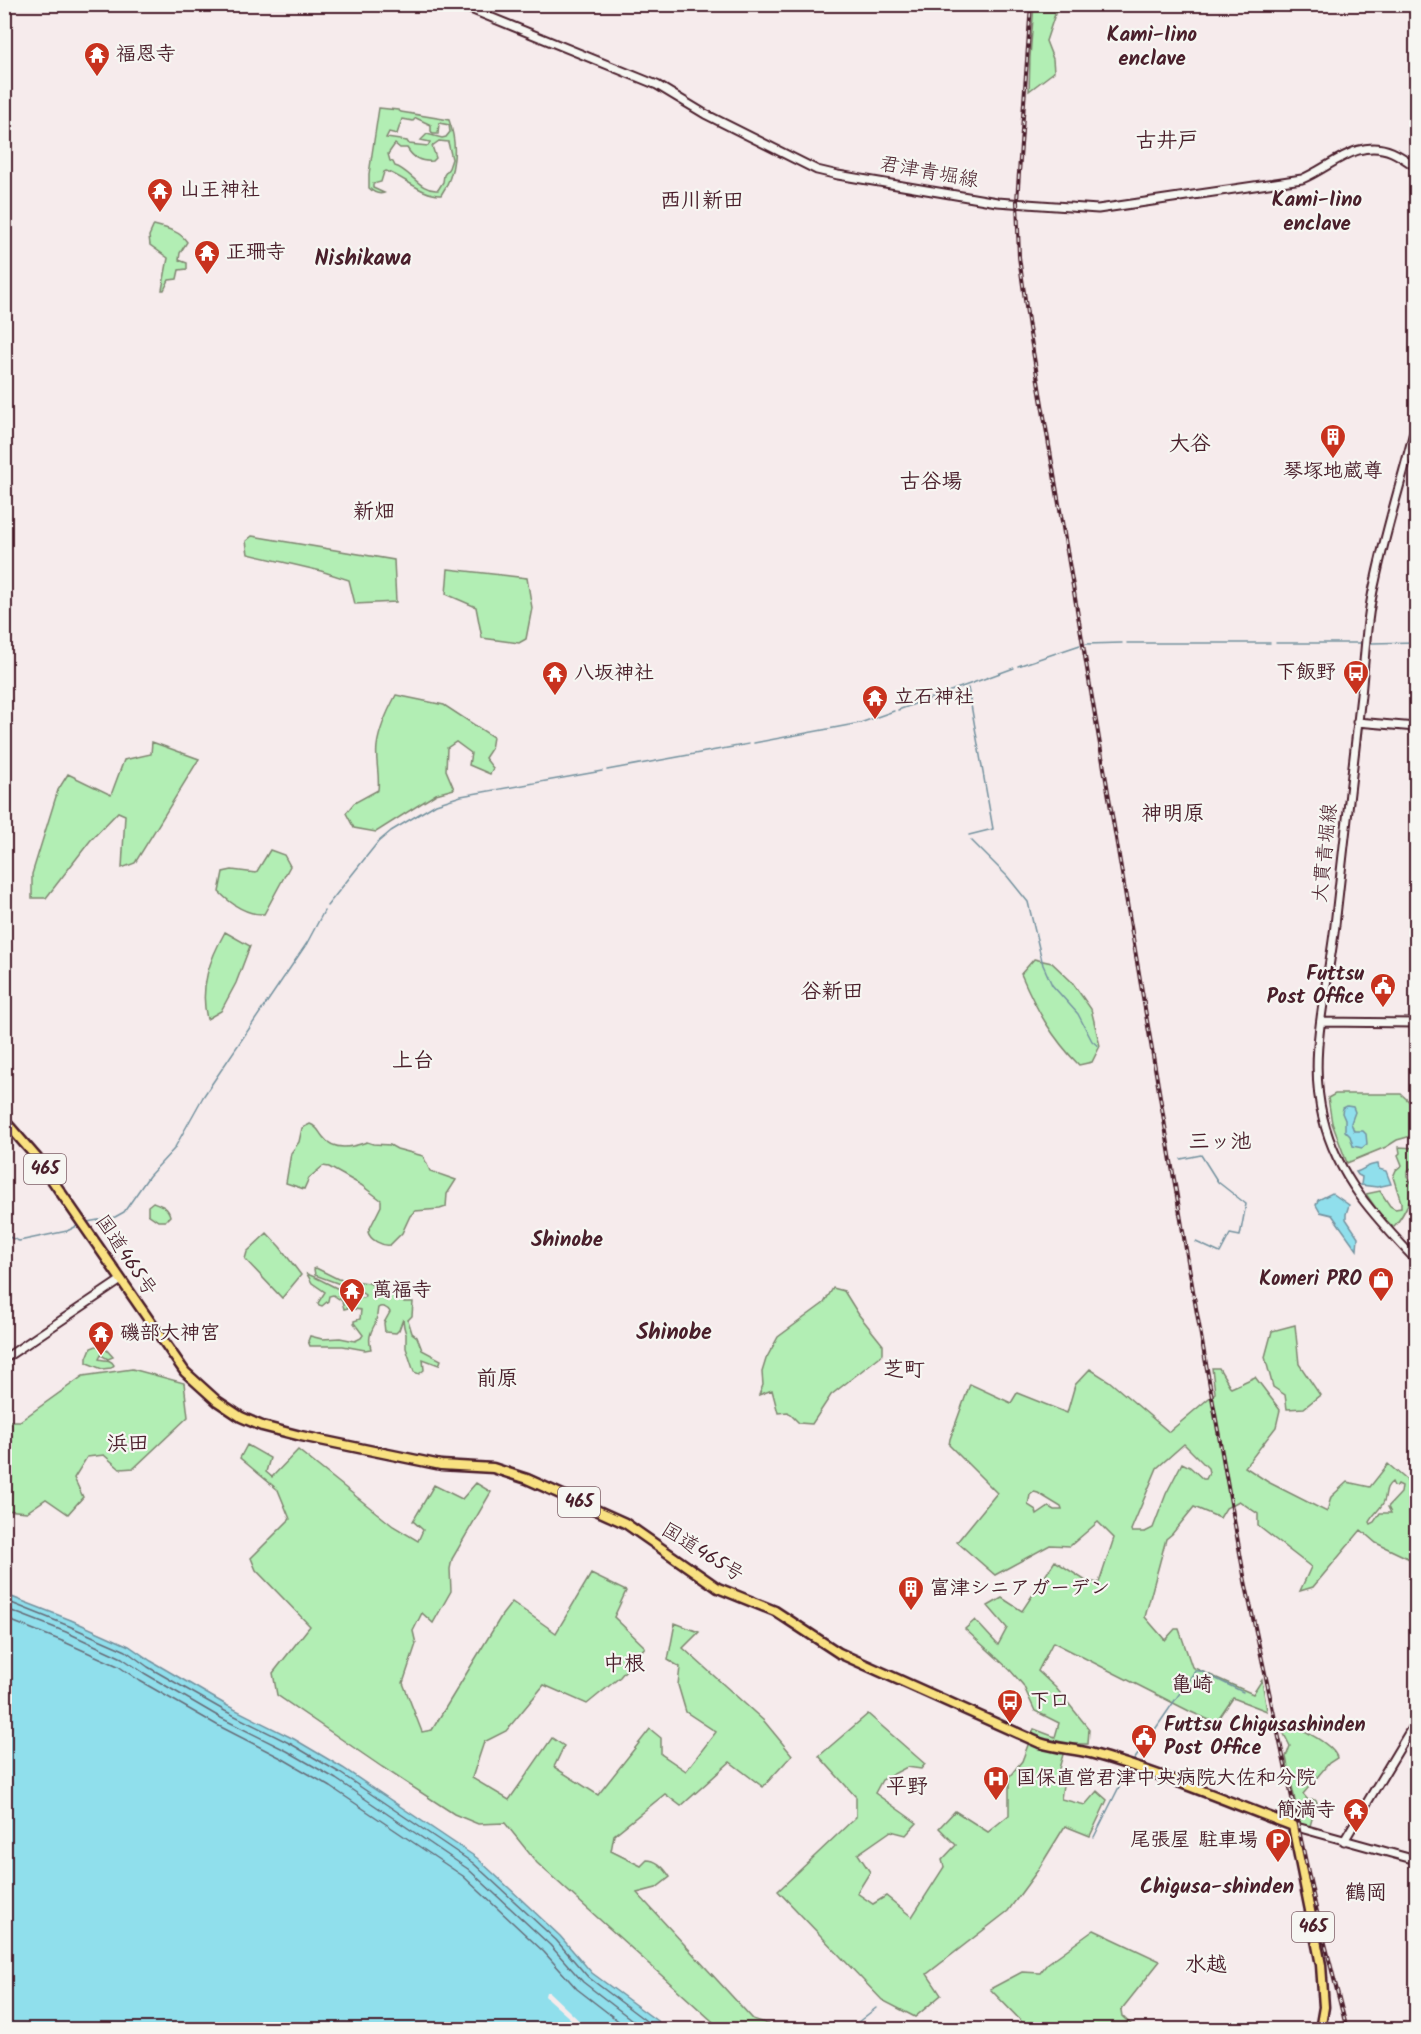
<svg xmlns="http://www.w3.org/2000/svg" width="1421" height="2034" font-family="Kalam,'Klee One',sans-serif">
<style>
.green{fill:#b2eeb4;stroke:#7e8670;stroke-width:1.5;fill-rule:evenodd}
.water{fill:#90dfec;stroke:#74929f;stroke-width:1.5}
.pier{fill:#f6ebec}
.lines{fill:none;stroke-linecap:round;stroke-linejoin:round}
.shore{stroke:#666c78;stroke-width:1.5}
.stream{stroke:#74929f;stroke-width:1.5}
.secondary-casing{stroke:#4a1f2b;stroke-width:11}
.highway-casing{stroke:#4a1f2b;stroke-width:13}
.secondary{stroke:#f6f6f2;stroke-width:7}
.highway{stroke:#f9e181;stroke-width:8}
.rail-casing{stroke:#4a1f2b;stroke-width:4}
.rail{stroke:#f6f6f2;stroke-width:1.5;stroke-dasharray:4.5;stroke-linecap:butt}
.labels{text-anchor:middle;dominant-baseline:central;stroke-width:4.5;stroke-linejoin:round;paint-order:stroke}
.shield{fill:#f6f6f2;stroke:#7e6067;stroke-width:1.5}
.shield-label{font-size:18px;font-weight:bold;fill:#4a1f2b}
.poi-label{font-size:20px;font-weight:bold;fill:#4a1f2b;stroke:#f6f6f2;text-anchor:start}
.street-label{font-size:20px;fill:#4a1f2b;stroke:#f6f6f2}
.neighbourhood-label{font-size:21px;font-weight:bold;fill:#4a1f2b;stroke:#f6f6f2}
.quarter-label{font-size:22px;font-weight:bold;fill:#4a1f2b;stroke:#f6f6f2}
</style>
<rect width="100%" height="100%" fill="#f6ebec"/>
<filter id="ink" filterUnits="userSpaceOnUse"><feTurbulence type="fractalNoise" baseFrequency=".0167" numOctaves="2"/><feDisplacementMap in="SourceGraphic" scale="12" xChannelSelector="R" yChannelSelector="G"/><feConvolveMatrix kernelMatrix="1 2 1 2 8 2 1 2 1" color-interpolation-filters="sRGB"/></filter>
<g filter="url(#ink)">
<path class="green" d="M 1034,5 L 1058,5 L 1046,41 L 1053,59 L 1054,72 L 1029,91 L 1030,57 Z
M 379,108 L 398,110 L 401,112 L 449,120 C 458,145 456,173 441,195 C 423,196 404,177 386,171 L 384,172 L 381,182 L 373,184 L 373,188 L 384,193 C 378,195 373,192 369,188 L 369,174 ZM 416,118 L 431,125 L 431,131 L 433,134 L 438,134 L 439,123 L 449,125 L 450,132 L 446,137 L 442,138 L 427,134 L 421,140 L 430,142 L 428,146 L 409,144 L 407,141 L 386,138 L 389,132 L 397,134 L 402,119 L 413,121 ZM 439,141 L 448,142 L 452,159 L 449,168 L 444,175 L 443,182 L 438,190 C 420,192 410,170 395,166 L 393,162 L 390,161 L 388,154 L 395,144 L 400,148 L 407,148 C 413,158 420,162 433,161 L 436,158 L 432,146 Z
M 154,225 C 166,228 180,231 187,242 L 180,253 L 179,260 L 187,263 L 187,269 L 179,270 L 177,279 L 169,280 L 164,290 L 162,290 L 168,258 L 150,245 L 149,236 Z
M 252,536 L 394,560 L 396,602 L 355,604 L 349,580 L 321,571 L 248,554 L 246,541 Z
M 448,569 L 527,578 L 532,608 L 526,639 L 519,643 L 482,638 L 476,607 L 446,594 Z
M 396,695 L 444,705 L 493,737 L 491,749 L 485,758 L 493,768 L 490,774 L 469,765 L 471,753 L 456,742 L 447,748 L 446,770 L 454,789 L 436,794 L 376,832 L 354,828 L 346,813 L 354,803 L 378,790 C 380,775 375,760 377,746 C 379,729 388,710 396,695 Z
M 152,742 L 199,759 L 135,863 L 122,868 L 125,815 L 118,812 L 90,841 L 46,898 L 32,898 L 32,874 L 58,790 L 68,774 L 111,795 L 124,760 L 151,754 Z
M 270,850 L 284,855 L 290,866 L 264,914 C 246,915 231,904 219,892 L 223,872 L 232,870 L 256,873 Z
M 225,932 L 250,946 L 236,983 L 221,1011 L 207,1019 C 199,987 210,959 225,932 Z
M 1034,959 L 1052,963 L 1072,982 L 1091,1009 L 1100,1046 L 1092,1062 L 1079,1065 C 1052,1038 1036,1009 1021,974 Z
M 1335,1094 L 1401,1094 L 1414,1106 L 1415,1135 L 1397,1140 L 1386,1147 L 1347,1163 L 1332,1123 L 1328,1098 Z
M 310,1124 C 318,1127 318,1131 323,1137 C 334,1152 353,1147 367,1142 L 373,1144 L 390,1145 L 397,1149 L 423,1156 L 430,1171 L 456,1180 L 447,1194 L 446,1207 L 440,1209 L 415,1211 L 410,1216 L 402,1233 L 390,1245 C 382,1246 370,1240 368,1232 L 381,1206 L 381,1200 L 361,1185 L 329,1167 L 323,1166 L 309,1178 L 304,1189 L 286,1183 L 291,1153 L 299,1142 L 302,1128 Z
M 1416,1138 L 1416,1166 L 1407,1172 L 1407,1176 L 1415,1188 C 1410,1200 1403,1218 1393,1227 L 1380,1214 L 1366,1194 L 1380,1191 L 1390,1206 L 1395,1209 L 1401,1208 L 1401,1202 L 1393,1177 L 1396,1170 L 1402,1165 L 1398,1155 L 1400,1153 L 1399,1147 L 1416,1148 Z
M 153,1202 C 161,1205 168,1207 170,1216 L 165,1221 L 158,1221 L 148,1214 L 148,1206 Z
M 267,1233 L 280,1247 L 301,1275 L 282,1298 L 245,1259 L 247,1252 Z
M 316,1268 L 338,1279 L 369,1283 L 387,1294 L 404,1299 L 404,1302 L 413,1302 L 412,1316 L 408,1320 L 412,1333 L 417,1337 L 422,1350 L 441,1360 L 439,1365 L 423,1359 L 424,1370 L 419,1374 L 414,1372 L 406,1348 L 406,1334 L 404,1327 L 403,1319 L 399,1330 L 396,1333 L 385,1332 L 384,1323 L 390,1312 C 388,1308 382,1305 378,1308 C 377,1313 377,1319 375,1324 C 370,1333 368,1339 371,1349 L 365,1350 L 343,1346 L 310,1346 L 308,1341 L 310,1336 L 322,1339 L 340,1338 L 355,1341 L 361,1338 L 363,1335 L 354,1323 L 354,1321 L 360,1319 L 361,1310 L 348,1308 L 344,1309 L 342,1301 L 333,1295 L 329,1296 L 328,1301 L 322,1306 L 319,1305 L 318,1303 L 325,1292 L 312,1283 L 307,1274 C 323,1279 350,1298 364,1298 L 365,1295 L 359,1291 L 315,1275 L 314,1269 Z
M 833,1288 L 844,1291 L 859,1315 L 883,1345 L 883,1354 L 831,1395 L 812,1424 L 799,1423 L 788,1412 L 778,1413 L 772,1390 L 759,1395 L 763,1385 L 762,1372 L 766,1359 L 778,1337 L 824,1303 Z
M 1295,1325 L 1299,1364 L 1320,1395 L 1304,1408 L 1287,1409 L 1285,1395 L 1273,1387 L 1265,1357 L 1272,1331 Z
M 99,1345 L 103,1346 L 113,1357 L 108,1359 L 101,1355 L 99,1359 C 104,1361 110,1358 114,1365 L 111,1368 L 102,1369 L 87,1363 L 87,1358 L 91,1348 Z
M 1212,1368 L 1219,1368 L 1231,1388 L 1255,1377 L 1280,1410 L 1276,1427 L 1245,1467 L 1268,1482 L 1327,1512 L 1331,1497 L 1347,1482 L 1370,1487 L 1388,1464 L 1416,1488 L 1413,1502 L 1416,1504 L 1416,1562 L 1376,1543 L 1361,1530 L 1313,1587 L 1300,1591 L 1311,1567 L 1258,1526 L 1258,1514 L 1239,1501 L 1226,1508 L 1220,1518 L 1194,1507 L 1172,1534 L 1166,1539 L 1145,1617 L 1165,1640 L 1175,1629 L 1179,1629 L 1192,1667 L 1253,1694 L 1262,1680 L 1267,1711 L 1233,1698 L 1216,1723 L 1191,1712 L 1053,1642 L 1038,1671 L 1056,1688 L 1089,1729 L 1088,1744 L 1066,1744 L 1056,1779 L 1063,1785 L 1061,1799 L 1085,1805 L 1097,1791 L 1107,1800 L 1090,1836 L 1065,1826 L 1038,1870 L 1008,1911 L 927,1974 L 941,1995 L 915,2017 L 882,2000 L 778,1891 L 856,1817 L 856,1797 L 819,1756 L 868,1714 L 925,1764 L 921,1769 L 907,1767 L 882,1780 L 875,1793 L 917,1823 L 906,1835 L 891,1831 L 858,1854 L 870,1872 L 857,1893 L 873,1904 L 886,1896 L 912,1917 L 944,1867 L 942,1860 L 956,1845 L 939,1828 L 955,1811 L 988,1832 L 1009,1815 L 1009,1777 L 1022,1761 L 1034,1729 L 1055,1737 L 1059,1723 L 1035,1711 L 1023,1685 L 1010,1670 L 965,1629 L 975,1620 L 998,1645 L 1007,1628 L 988,1606 L 1002,1598 L 1022,1611 L 1055,1561 L 1086,1581 L 1099,1583 L 1114,1538 L 1098,1522 L 1070,1546 L 1050,1545 L 995,1575 L 957,1542 L 997,1493 L 949,1445 L 950,1439 L 970,1384 L 1011,1403 L 1017,1393 L 1067,1413 L 1075,1385 L 1090,1369 L 1109,1381 L 1169,1432 L 1215,1393 ZM 1184,1444 L 1208,1468 L 1209,1473 L 1206,1479 L 1203,1479 L 1190,1467 L 1182,1463 L 1166,1494 L 1153,1528 L 1145,1532 L 1132,1532 L 1131,1530 L 1157,1468 ZM 1392,1482 L 1394,1486 L 1396,1487 L 1398,1484 L 1402,1486 L 1401,1493 L 1388,1507 L 1391,1513 L 1380,1513 L 1374,1522 L 1370,1524 L 1369,1522 C 1373,1514 1381,1509 1384,1501 C 1387,1493 1384,1488 1392,1482 ZM 1034,1492 L 1038,1493 L 1061,1507 L 1062,1510 L 1054,1510 L 1049,1507 L 1037,1515 L 1036,1510 L 1028,1505 L 1030,1495 Z
M 132,1369 L 184,1383 L 188,1417 L 134,1468 L 120,1469 L 104,1455 L 87,1457 L 74,1478 L 83,1497 L 68,1514 L 46,1499 L 27,1512 L 5,1510 L 5,1421 L 20,1421 L 83,1376 Z
M 247,1445 L 270,1458 L 266,1472 L 272,1477 L 298,1450 L 393,1526 L 418,1541 L 423,1530 L 413,1521 L 434,1485 L 462,1499 L 476,1483 L 491,1492 L 452,1559 L 450,1569 L 451,1591 L 433,1623 L 422,1613 L 413,1631 L 416,1644 L 403,1683 L 422,1732 L 432,1730 L 502,1615 L 512,1602 L 556,1633 L 591,1574 L 626,1591 L 614,1617 L 645,1647 L 620,1677 L 587,1704 L 544,1685 L 506,1731 L 484,1742 L 472,1778 L 509,1800 L 552,1738 L 564,1746 L 554,1767 L 598,1795 L 650,1729 L 661,1738 L 661,1754 L 686,1771 L 716,1732 L 686,1712 L 678,1685 L 680,1667 L 668,1660 L 675,1623 L 699,1632 L 683,1648 L 764,1721 L 792,1755 L 763,1787 L 730,1762 L 681,1806 L 665,1794 L 614,1835 L 611,1851 L 641,1866 L 647,1860 C 657,1860 665,1869 670,1877 L 656,1888 L 637,1893 L 753,2019 L 783,2029 L 721,2029 L 537,1863 L 505,1823 L 478,1824 L 454,1814 L 382,1767 L 277,1695 L 273,1673 L 310,1626 L 256,1570 L 251,1558 L 290,1519 L 278,1490 L 240,1458 Z
M 1283,1720 C 1297,1727 1334,1744 1337,1758 L 1329,1763 L 1303,1794 L 1308,1800 L 1315,1800 L 1317,1802 L 1310,1826 L 1301,1825 L 1299,1820 L 1286,1757 L 1290,1746 L 1281,1728 L 1279,1721 Z
M 1094,1930 L 1160,1961 L 1121,2010 L 1122,2016 L 1136,2029 L 1029,2029 L 990,1989 L 1022,1972 L 1040,1973 L 1047,1964 Z"/>
<path class="water" d="M 1347,1106 L 1353,1107 L 1355,1112 L 1351,1123 L 1354,1131 L 1363,1131 L 1366,1134 L 1367,1144 L 1362,1148 L 1353,1146 L 1350,1136 L 1345,1131 L 1345,1120 L 1342,1113 L 1343,1108 Z
M 1378,1164 L 1379,1169 L 1386,1171 L 1391,1184 L 1377,1187 L 1361,1185 L 1362,1177 L 1358,1175 L 1356,1172 C 1363,1171 1365,1165 1378,1164 Z
M 1332,1193 L 1349,1205 L 1346,1214 L 1346,1219 L 1358,1237 L 1357,1250 L 1332,1215 L 1320,1212 L 1316,1205 L 1318,1200 Z
M 4,1594 L 71,1620 L 129,1646 L 151,1661 L 228,1706 L 294,1739 L 343,1768 L 477,1858 L 560,1936 L 592,1973 L 668,2029 L 5,2029 Z"/>
<path class="pier" d="M 546,1992 L 549,1992 L 588,2029 L 582,2029 L 549,2000 L 545,1996 Z"/>
<g class="lines">
<path class="shore" d="M 4,1600 L 69,1626 L 126,1651 L 148,1667 L 225,1711 L 291,1744 L 340,1773 L 473,1863 L 556,1940 L 588,1977 L 658,2030
M 4,1608 L 66,1632 L 122,1658 L 144,1673 L 221,1718 L 287,1751 L 336,1779 L 468,1869 L 550,1945 L 583,1982 L 645,2030
M 4,1618 L 62,1641 L 118,1666 L 140,1681 L 217,1725 L 283,1759 L 331,1787 L 463,1876 L 544,1952 L 577,1989 L 630,2030"/>
<path class="stream" d="M 1127,643 L 1270,643
M 1276,643 L 1361,643
M 1371,643 L 1416,642
M 1086,644 L 1122,643
M 1018,666 L 1080,645
M 968,688 L 993,829 L 969,835
M 898,710 L 1014,668
M 754,743 L 860,723 L 894,711
M 607,770 L 749,744
M 971,840 L 1007,876 L 1028,902 L 1043,965 L 1052,985 L 1078,1014 L 1092,1041 L 1098,1046
M 327,906 L 378,842 L 391,831 L 436,804 L 461,796 L 602,771
M 1181,1159 L 1201,1155 L 1218,1182 L 1246,1204 L 1240,1236 L 1230,1234 L 1220,1253 L 1196,1242
M 87,1222 L 115,1217 L 124,1212 L 149,1176 L 174,1149 L 203,1097 L 307,943 L 324,911
M 4,1235 L 19,1241 L 67,1231 L 79,1225
M 1132,1763 L 1195,1671 L 1200,1671 L 1243,1692
M 1094,1837 L 1128,1769
M 848,2030 L 876,2008"/>
<defs>
<path id="secondary" d="M 458,4 L 657,85 L 705,114 L 817,170 L 838,175 L 997,202 L 1098,209 L 1302,179 C 1331,167 1358,137 1392,152 C 1401,156 1409,162 1416,167
M 1416,424 C 1403,476 1386,529 1375,582 C 1366,619 1365,657 1361,695 C 1352,771 1344,848 1335,925 C 1328,989 1307,1055 1323,1118 C 1337,1177 1376,1218 1416,1260
M 1357,722 L 1416,727
M 1321,1022 L 1416,1023
M 4,1359 L 121,1280
M 1293,1826 L 1416,1860
M 1344,1841 L 1416,1721"/>
<path id="highway" d="M 4,1120 L 37,1158 L 185,1372 L 217,1401 L 241,1417 L 262,1426 L 301,1436 L 441,1465 L 493,1468 L 527,1479 L 625,1523 L 718,1588 L 775,1611 L 839,1653 L 1040,1743 C 1056,1748 1073,1749 1090,1753 C 1159,1772 1226,1801 1293,1826 L 1321,1965 L 1324,2007 L 1320,2030"/>
</defs>
<use href="#secondary" class="secondary-casing"/>
<use href="#highway" class="highway-casing"/>
<use href="#secondary" class="secondary"/>
<use href="#highway" class="highway"/>
<defs>
<path id="rail" d="M 1031,4 L 1017,201 L 1019,257 L 1029,328 L 1196,1308 L 1245,1581 L 1315,1904 L 1347,2030"/>
</defs>
<use href="#rail" class="rail-casing"/>
<use href="#rail" class="rail"/>
</g>
</g>
<defs>
<symbol id="temple-pin" viewBox="-11 -11 22 30"><path d="M0 17L-7.5 6A9.5 9.5 0 1 1 7.5 6Z" fill="#c8321e" stroke="#f6f6f2"/><path d="M0-6L5-2H3V0L6.5 2.5H4V6H1.5V3h-3V6H-4V2.5H-6.5L-3 0V-2H-5Z" fill="#fff"/></symbol>
<symbol id="building-pin" viewBox="-11 -11 22 30"><path d="M0 17L-7.5 6A9.5 9.5 0 1 1 7.5 6Z" fill="#c8321e" stroke="#f6f6f2"/><path d="M-4-6H4V6H1V3H-1V6H-4ZM-2.5-4.3h1.7v1.8h-1.7ZM.8-4.3h1.7v1.8H.8ZM-2.5-1h1.7V.8h-1.7ZM.8-1h1.7V.8H.8Z" fill="#fff"/></symbol>
<symbol id="bus-pin" viewBox="-11 -11 22 30"><path d="M0 17L-7.5 6A9.5 9.5 0 1 1 7.5 6Z" fill="#c8321e" stroke="#f6f6f2"/><path d="M-5-6H5V4H4V6H2V4H-2V6H-4V4H-5ZM-3.5-4V0h7V-4ZM-3.5 1.2v1.5H-2V1.2ZM2 1.2v1.5H3.5V1.2Z" fill="#fff"/></symbol>
<symbol id="civic-pin" viewBox="-11 -11 22 30"><path d="M0 17L-7.5 6A9.5 9.5 0 1 1 7.5 6Z" fill="#c8321e" stroke="#f6f6f2"/><path d="M-.6-6.5H3V-4.5H.6V-3L4-1V1h2V6H-6V1h2V-1L-.6-3ZM-1.2 2.5V6h2.4V2.5Z" fill="#fff"/></symbol>
<symbol id="shop-pin" viewBox="-11 -11 22 30"><path d="M0 17L-7.5 6A9.5 9.5 0 1 1 7.5 6Z" fill="#c8321e" stroke="#f6f6f2"/><path d="M-5-2.5h2.3a2.7 3.5 0 0 1 5.4 0H5L5.5 6h-11ZM-1.5-2.5h3a1.5 2.3 0 0 0-3 0Z" fill="#fff"/></symbol>
<symbol id="hospital-pin" viewBox="-11 -11 22 30"><path d="M0 17L-7.5 6A9.5 9.5 0 1 1 7.5 6Z" fill="#c8321e" stroke="#f6f6f2"/><path d="M-5-5h3v3.5h4V-5h3V5h-3V1.5h-4V5h-3Z" fill="#fff"/></symbol>
<symbol id="parking-pin" viewBox="-11 -11 22 30"><path d="M0 17L-7.5 6A9.5 9.5 0 1 1 7.5 6Z" fill="#c8321e" stroke="#f6f6f2"/><path d="M-3.5-5.5H1a3.5 3.5 0 0 1 0 7H-1V5.5H-3.5ZM-1-3.4V-.6H.8a1.4 1.4 0 0 0 0-2.8Z" fill="#fff"/></symbol>
</defs>
<g fill-rule="evenodd">
<use href="#temple-pin" x="82" y="40" width="30" height="40"/>
<use href="#temple-pin" x="145" y="176" width="30" height="40"/>
<use href="#temple-pin" x="192" y="238" width="30" height="40"/>
<use href="#building-pin" x="1318" y="422" width="30" height="40"/>
<use href="#bus-pin" x="1341" y="658" width="30" height="40"/>
<use href="#temple-pin" x="540" y="659" width="30" height="40"/>
<use href="#temple-pin" x="860" y="683" width="30" height="40"/>
<use href="#civic-pin" x="1368" y="971" width="30" height="40"/>
<use href="#shop-pin" x="1366" y="1265" width="30" height="40"/>
<use href="#temple-pin" x="337" y="1276" width="30" height="40"/>
<use href="#temple-pin" x="86" y="1319" width="30" height="40"/>
<use href="#building-pin" x="896" y="1574" width="30" height="40"/>
<use href="#bus-pin" x="995" y="1687" width="30" height="40"/>
<use href="#civic-pin" x="1129" y="1722" width="30" height="40"/>
<use href="#hospital-pin" x="981" y="1764" width="30" height="40"/>
<use href="#temple-pin" x="1341" y="1796" width="30" height="40"/>
<use href="#parking-pin" x="1263" y="1826" width="30" height="40"/>
</g>
<g class="labels">
<g class="shield">
<rect x="24" y="1154" width="42" height="30" rx="4.5"/>
<rect x="558" y="1487" width="42" height="30" rx="4.5"/>
<rect x="1292" y="1912" width="42" height="30" rx="4.5"/>
</g>
<g class="shield-label">
<text x="45" y="1169">465</text>
<text x="579" y="1502">465</text>
<text x="1313" y="1927">465</text>
</g>
<g class="poi-label">
<text x="116" y="55">福恩寺</text>
<text x="180" y="191">山王神社</text>
<text x="226" y="253">正珊寺</text>
<text x="1333" y="472" text-anchor="middle">琴塚地蔵尊</text>
<text x="1336" y="673" text-anchor="end">下飯野</text>
<text x="574" y="674">八坂神社</text>
<text x="894" y="698">立石神社</text>
<text x="1364" y="975" text-anchor="end">Futtsu<tspan x="1364" dy="23">Post Office</tspan></text>
<text x="1362" y="1280" text-anchor="end">Komeri PRO</text>
<text x="372" y="1291">萬福寺</text>
<text x="120" y="1334">磯部大神宮</text>
<text x="930" y="1589">富津シニアガーデン</text>
<text x="1030" y="1702">下口</text>
<text x="1164" y="1726">Futtsu Chigusashinden<tspan x="1164" dy="23">Post Office</tspan></text>
<text x="1016" y="1779">国保直営君津中央病院大佐和分院</text>
<text x="1336" y="1811" text-anchor="end">簡満寺</text>
<text x="1258" y="1841" text-anchor="end">尾張屋 駐車場</text>
</g>
<g class="street-label">
<text transform="translate(929 173) rotate(10)">君津青堀線</text>
<text transform="translate(1326 853) rotate(-84)">大貫青堀線</text>
<text transform="translate(125 1256) rotate(56)">国道465号</text>
<text transform="translate(702 1553) rotate(32)">国道465号</text>
</g>
<g class="neighbourhood-label">
<text x="1152" y="35">Kami-Iino<tspan x="1152" dy="24">enclave</tspan></text>
<text x="1167" y="141">古井戸</text>
<text x="1317" y="200">Kami-Iino<tspan x="1317" dy="24">enclave</tspan></text>
<text x="702" y="201">西川新田</text>
<text x="1190" y="444">大谷</text>
<text x="931" y="482">古谷場</text>
<text x="374" y="512">新畑</text>
<text x="1173" y="814">神明原</text>
<text x="832" y="992">谷新田</text>
<text x="413" y="1061">上台</text>
<text x="1220" y="1142">三ッ池</text>
<text x="567" y="1240">Shinobe</text>
<text x="904" y="1370">芝町</text>
<text x="497" y="1379">前原</text>
<text x="128" y="1444">浜田</text>
<text x="624" y="1664">中根</text>
<text x="1192" y="1685">亀崎</text>
<text x="907" y="1787">平野</text>
<text x="1217" y="1887">Chigusa-shinden</text>
<text x="1366" y="1893">鶴岡</text>
<text x="1206" y="1965">水越</text>
</g>
<g class="quarter-label">
<text x="363" y="259">Nishikawa</text>
<text x="674" y="1333">Shinobe</text>
</g>
</g>
<rect width="1421" height="2034" fill="none" stroke="#f6f6f2" stroke-width="24"/>
<rect x="12" y="12" width="1397" height="2010" fill="none" stroke="#4a1f2b" stroke-width="2" filter="url(#ink)"/>
</svg>
